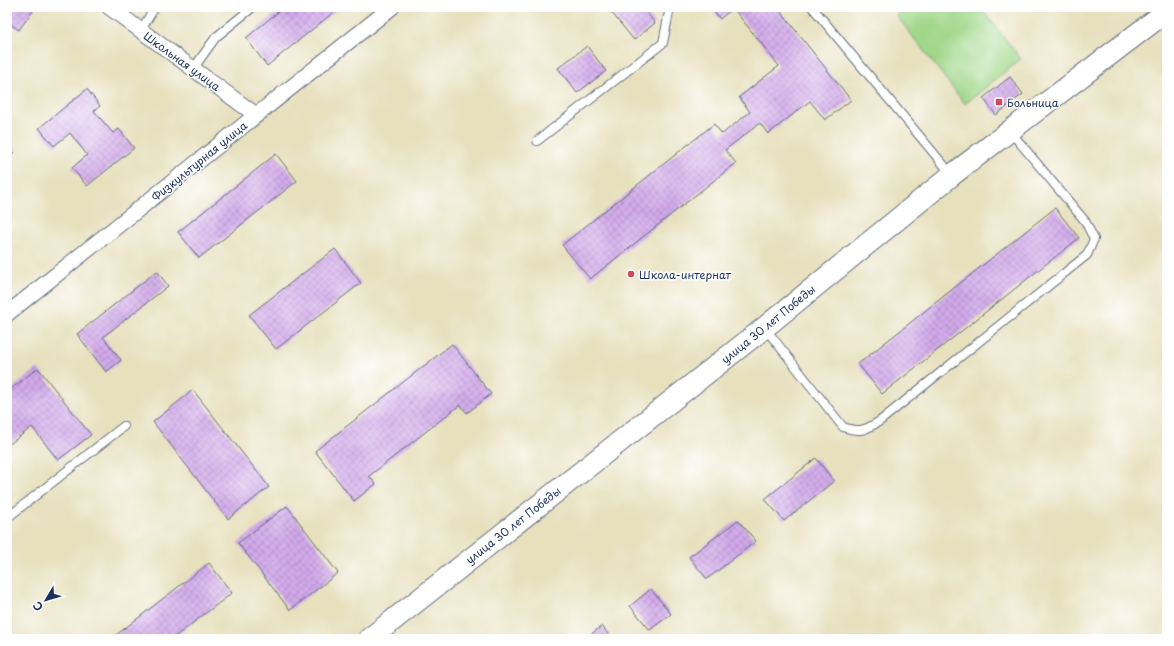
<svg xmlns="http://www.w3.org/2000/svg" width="1174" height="646" font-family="'Playpen Sans',sans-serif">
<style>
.pitch{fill:#a0d789;stroke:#5e8374}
.building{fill:url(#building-cross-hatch)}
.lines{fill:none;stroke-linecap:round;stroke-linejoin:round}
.service-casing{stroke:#626d7f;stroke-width:10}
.minor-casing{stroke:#626d7f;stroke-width:17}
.secondary-casing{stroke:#626d7f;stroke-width:23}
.service{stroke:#fff;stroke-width:8}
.minor{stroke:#fff;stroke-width:15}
.secondary{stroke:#fff;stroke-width:21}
.poi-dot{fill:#d1495b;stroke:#fff;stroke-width:1.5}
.labels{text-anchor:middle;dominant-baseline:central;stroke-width:3;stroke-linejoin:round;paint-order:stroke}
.street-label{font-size:11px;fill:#1b2f5e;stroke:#fff}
.poi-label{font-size:11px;fill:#1b2f5e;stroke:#fff;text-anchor:start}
</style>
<defs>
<pattern id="building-cross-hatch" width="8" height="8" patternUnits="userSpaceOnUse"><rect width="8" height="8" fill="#d3aaeb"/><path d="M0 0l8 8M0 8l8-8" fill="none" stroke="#aa8bc2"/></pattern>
</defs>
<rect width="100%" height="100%" fill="#fff"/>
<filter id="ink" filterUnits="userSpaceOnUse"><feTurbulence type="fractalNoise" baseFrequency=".025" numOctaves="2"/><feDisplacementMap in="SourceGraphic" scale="8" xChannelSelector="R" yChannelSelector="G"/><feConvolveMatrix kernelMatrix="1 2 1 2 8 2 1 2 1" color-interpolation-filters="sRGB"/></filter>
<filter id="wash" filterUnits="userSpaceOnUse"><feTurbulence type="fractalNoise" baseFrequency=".012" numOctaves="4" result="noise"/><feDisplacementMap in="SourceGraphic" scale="16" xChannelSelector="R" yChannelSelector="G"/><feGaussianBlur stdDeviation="0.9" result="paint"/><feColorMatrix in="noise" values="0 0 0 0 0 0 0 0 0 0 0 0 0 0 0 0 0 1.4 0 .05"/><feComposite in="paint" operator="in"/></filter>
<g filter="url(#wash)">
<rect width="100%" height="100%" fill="#e7e0bd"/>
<path class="pitch" d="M 906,7 L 980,7 L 1021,59 L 965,104 L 896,15 Z"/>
<g id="blocks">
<path class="building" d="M 7,7 L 33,7 L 35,8 L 19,30 L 7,22 Z
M 284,7 L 340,7 L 267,66 L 246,38 Z
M 607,7 L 642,7 L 655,23 L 634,40 Z
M 710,7 L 777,7 L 851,100 L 825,120 L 810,101 L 768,134 L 760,123 L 725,150 L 736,163 L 590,279 L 562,245 L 714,124 L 722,134 L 750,112 L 739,97 L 779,66 L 733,8 L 720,19 Z
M 587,46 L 606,71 L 577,93 L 558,68 Z
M 1010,77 L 1023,94 L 996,115 L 983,98 Z
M 87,89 L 100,106 L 94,111 L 113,133 L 119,129 L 134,148 L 87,186 L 72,168 L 87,155 L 70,133 L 54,146 L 39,128 Z
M 7,143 L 14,152 L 7,158 Z
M 276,154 L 297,181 L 199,258 L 178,232 Z
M 1055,208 L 1079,238 L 882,394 L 858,364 Z
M 335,249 L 361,283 L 276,349 L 249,315 Z
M 157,271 L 168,286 L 103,337 L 121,360 L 106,372 L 77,334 Z
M 452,344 L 491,394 L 467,413 L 460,405 L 369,476 L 376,484 L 354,501 L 315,451 Z
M 38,368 L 91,435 L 58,460 L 32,427 L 7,446 L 7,392 Z
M 193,390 L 269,487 L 228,519 L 153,422 Z
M 816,458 L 834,481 L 784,521 L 765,499 Z
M 287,506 L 338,573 L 290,610 L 238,543 Z
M 738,520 L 756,541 L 707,579 L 689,557 Z
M 209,563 L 232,593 L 172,639 L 111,639 Z
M 651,589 L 671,614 L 650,630 L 630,606 Z
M 602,626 L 612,639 L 585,639 Z"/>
</g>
</g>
<g filter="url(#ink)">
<use href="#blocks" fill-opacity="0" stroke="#626d7f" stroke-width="1"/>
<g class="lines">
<defs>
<path id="service" d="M 812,7 L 952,175
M 141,30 L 155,7
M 193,69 L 216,37 L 253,7
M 537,141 L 663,43 L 670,7
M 765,328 L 843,427 C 861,433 865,430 880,421 L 1087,255 L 1094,239 L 1085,221 L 1010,131
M 7,518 L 124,426"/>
<path id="minor" d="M 109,7 L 256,115
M 7,314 L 392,7"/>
<path id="secondary" d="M 369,639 L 764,328 L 952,175 L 1167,11"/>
</defs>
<use href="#service" class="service-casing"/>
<use href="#minor" class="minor-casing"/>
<use href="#secondary" class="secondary-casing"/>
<use href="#service" class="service"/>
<use href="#minor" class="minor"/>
<use href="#secondary" class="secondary"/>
</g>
</g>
<g class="poi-dot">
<rect x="995" y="98" width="8" height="8" rx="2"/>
<circle cx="631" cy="274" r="4"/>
</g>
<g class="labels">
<g class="street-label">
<text transform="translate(182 61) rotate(36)">Школьная улица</text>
<text transform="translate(199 161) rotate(-39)">Физкультурная улица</text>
<text transform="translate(768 324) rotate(-39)">улица 30 лет Победы</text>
<text transform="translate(513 525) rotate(-38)">улица 30 лет Победы</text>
</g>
<g class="poi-label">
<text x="1007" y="102">Больница</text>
<text x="639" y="274">Школа-интернат</text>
</g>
</g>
<rect width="1174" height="646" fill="none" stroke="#fff" stroke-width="24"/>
<g transform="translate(46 600) rotate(232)" stroke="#ffffff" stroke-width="3" paint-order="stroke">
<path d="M0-3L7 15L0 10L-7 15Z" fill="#1b2f5e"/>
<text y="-6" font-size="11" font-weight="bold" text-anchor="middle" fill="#1b2f5e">С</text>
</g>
</svg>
